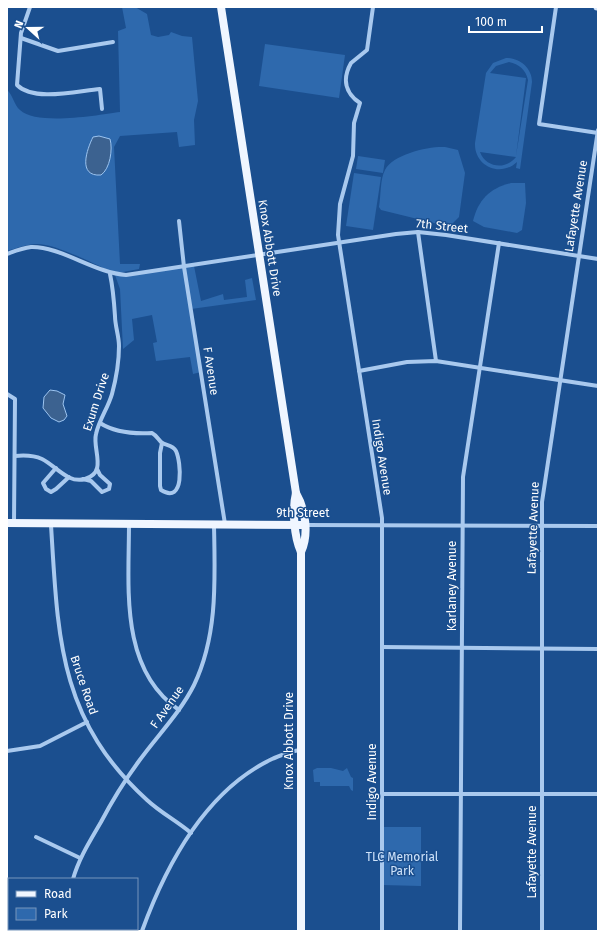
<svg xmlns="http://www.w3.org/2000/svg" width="605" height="938" font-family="'Fira Sans',sans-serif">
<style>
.green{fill:#2e69ad;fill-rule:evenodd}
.water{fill:#3c6290;stroke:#9cc4f0}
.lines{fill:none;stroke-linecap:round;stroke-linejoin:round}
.minor{stroke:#a9c9ee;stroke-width:4}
.secondary{stroke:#d6e6fa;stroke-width:7}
.primary{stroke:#f0f6ff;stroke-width:8}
.labels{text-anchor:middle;stroke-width:3;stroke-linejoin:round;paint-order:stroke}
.street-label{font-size:12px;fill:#fff;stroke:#1b4f8f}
.park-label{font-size:12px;fill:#cfe3fa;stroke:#1b4f8f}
</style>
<rect width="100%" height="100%" fill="#1b4f8f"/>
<g class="green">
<path d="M122,7H135L147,14L151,35L158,37L169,35L171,32L182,36L192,37L198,101L194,120L195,145L179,147L177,132L120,136L114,147L120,264H140L139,269L118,273L110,271C92,263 56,244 37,244C27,244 17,248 7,251V90C13,95 14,105 20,110C37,126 98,115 120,112L118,31L126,28Z"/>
<polygon points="265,44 345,55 339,98 259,86"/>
<path d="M506,58C520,58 532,68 532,82L520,169L516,168L517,162C500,178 474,166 475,143L486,73L493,63ZM509,62C519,64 526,70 528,80L516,156L526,78L490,73L496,66ZM480,152L516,157C506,170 486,168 480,152Z"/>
<path d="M445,147L458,150L465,173L459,217L451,225L446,226L381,210L379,207C381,196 380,179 385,170C393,154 429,146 445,147Z"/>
<polygon points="358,156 385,160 383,173 356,169"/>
<polygon points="354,173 381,177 373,230 346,226"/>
<path d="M511,183H525L526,203L522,230L517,233L484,227L473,221C478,200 490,188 511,183Z"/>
<polygon points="194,266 201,301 223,294 224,300 247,297 245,280 252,278 256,300 191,309 201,372 193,374 190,357 156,361 153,343 157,342 152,315 132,319 134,340 123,349 120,289 115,275"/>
<polygon points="317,768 331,768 343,771 347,768 351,777 353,778 353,791 351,790 349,786 320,786 320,782 314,782 313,770"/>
<polygon points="382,827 421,827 421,886 382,885"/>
</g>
<g class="water">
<path d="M99,136L110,139C113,149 110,169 101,175C77,177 87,149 93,137Z"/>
<polygon points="50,390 57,391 65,395 63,404 67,416 64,420 59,422 51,418 43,408 44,397"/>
</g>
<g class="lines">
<g class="minor">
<path d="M30,7L21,33L17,85C34,102 77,91 100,89L102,109"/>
<path d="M373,7L367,50L351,63C342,79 345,93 360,103L354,123L353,156L340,204L338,235L382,518V931"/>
<polyline points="556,7 539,124 598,133"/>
<polyline points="21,38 58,51 113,42"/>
<polyline points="179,221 184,267 225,524"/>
<polyline points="418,232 436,361"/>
<path d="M7,254C15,251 22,248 31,247C60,246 95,273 126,275L396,234L418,232L446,235L598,259"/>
<polyline points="359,371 407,362 436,361 598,386"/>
<polyline points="7,394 15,399 14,523"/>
<path d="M100,423C114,432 135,434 152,433C156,435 158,439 161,442C165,446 172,444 176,451C181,462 185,505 161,490L160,486V453L162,443"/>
<path d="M15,456C25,455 33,455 42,459C56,466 68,484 85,479C108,472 92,449 96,434C99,420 108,408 112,394C116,379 119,362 119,346C119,336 115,326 115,316C114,301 113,288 110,274"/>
<polyline points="56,468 43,483 46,489 51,492 56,489 69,477"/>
<polyline points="83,479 91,481 102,492 109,489 110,484 100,475 97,469"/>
<path d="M129,524C129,587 119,669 179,710"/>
<path d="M51,525C58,636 58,719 147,800C161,813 177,821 191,833"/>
<polyline points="305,525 598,526"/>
<polyline points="382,647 598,649"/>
<polyline points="7,751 40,746 87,722"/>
<polyline points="382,794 598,794"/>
<polyline points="36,837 80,858"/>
<path d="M73,879C79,858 90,841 101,822C112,801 125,780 139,761C157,736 180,713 194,685C218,635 215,579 214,525"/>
<polyline points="58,931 59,929"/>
<path d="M142,931C166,865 205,791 272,759C282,755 289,751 301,750"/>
<polyline points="460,931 463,477 499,243"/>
<polyline points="542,931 542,502 598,130"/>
</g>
<polyline class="secondary" points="597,7 598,7"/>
<g class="primary">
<path d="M221,7L296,493C292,509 294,537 301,552V931"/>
<path d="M296,493C306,510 309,535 301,552"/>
<polyline points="7,523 305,525"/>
</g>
</g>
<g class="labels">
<g class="street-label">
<text transform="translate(576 206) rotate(-81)" y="4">Lafayette Avenue</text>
<text transform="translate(442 226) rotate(6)" y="4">7th Street</text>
<text transform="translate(270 248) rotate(81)" y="4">Knox Abbott Drive</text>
<text transform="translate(211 371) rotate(81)" y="4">F Avenue</text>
<text transform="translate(96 402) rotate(-72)" y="4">Exum Drive</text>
<text transform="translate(382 457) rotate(81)" y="4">Indigo Avenue</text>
<text x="303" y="517">9th Street</text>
<text transform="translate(533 528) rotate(-88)" y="4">Lafayette Avenue</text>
<text transform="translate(452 586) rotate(-90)" y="4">Karlaney Avenue</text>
<text transform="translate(84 685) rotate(71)" y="4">Bruce Road</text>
<text transform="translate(167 707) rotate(-55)" y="4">F Avenue</text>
<text transform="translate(289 741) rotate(-90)" y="4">Knox Abbott Drive</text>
<text transform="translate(372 782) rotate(-90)" y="4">Indigo Avenue</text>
<text transform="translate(532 852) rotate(-90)" y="4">Lafayette Avenue</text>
</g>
<g class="park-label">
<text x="402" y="861">TLC Memorial<tspan x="402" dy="14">Park</tspan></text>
</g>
</g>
<rect width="605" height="938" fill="none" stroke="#ffffff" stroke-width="16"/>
<rect x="8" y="878" width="130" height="52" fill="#1b4f8f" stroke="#7695bc"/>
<rect x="16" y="891" width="20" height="6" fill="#f0f6ff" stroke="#7695bc"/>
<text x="44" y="898" font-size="12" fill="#ffffff">Road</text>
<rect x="16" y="908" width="20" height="12" fill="#2e69ad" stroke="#7695bc"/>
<text x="44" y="918" font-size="12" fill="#ffffff">Park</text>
<g transform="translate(28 28) rotate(291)" stroke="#1b4f8f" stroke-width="3" paint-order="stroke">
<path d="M0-3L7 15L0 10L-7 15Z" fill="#ffffff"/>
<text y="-6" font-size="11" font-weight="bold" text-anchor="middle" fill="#ffffff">N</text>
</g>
<path d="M469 26v6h73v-6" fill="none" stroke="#ffffff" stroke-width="2"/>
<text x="475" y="26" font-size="12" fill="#ffffff" stroke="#1b4f8f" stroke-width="3" paint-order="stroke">100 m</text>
</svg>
